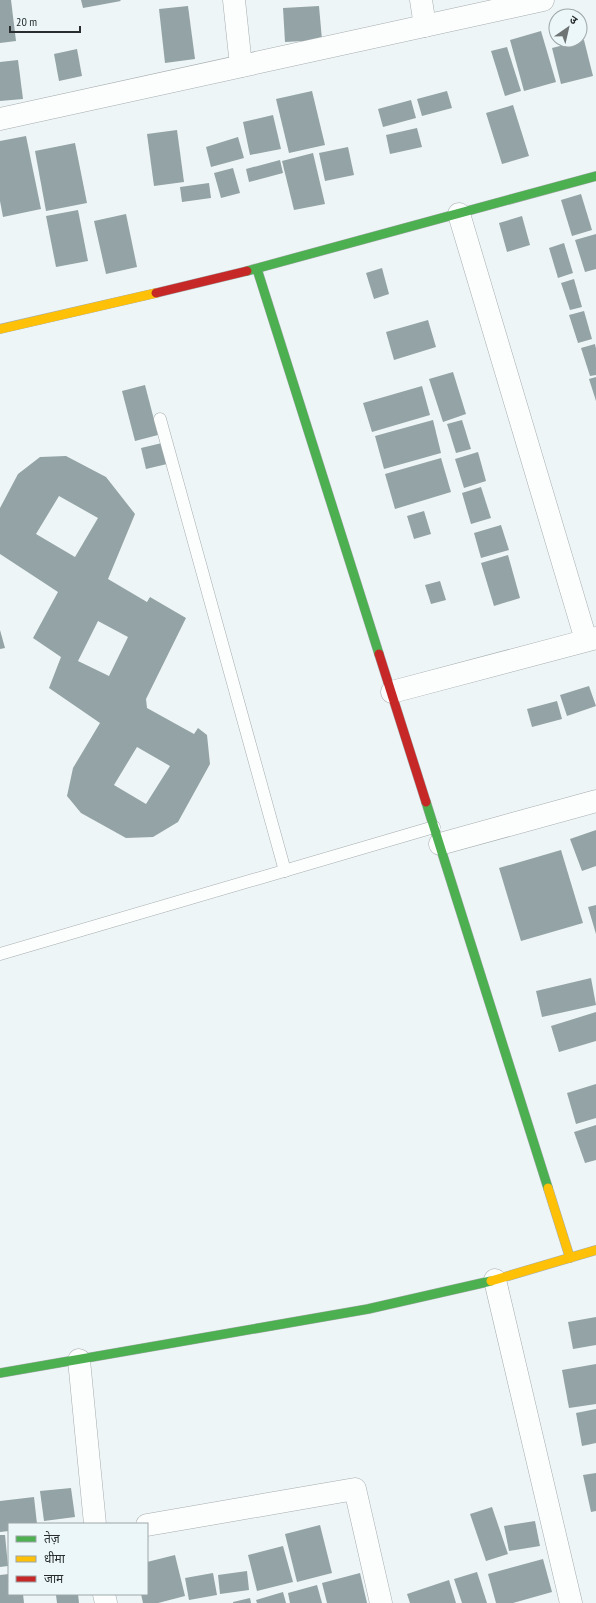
<svg xmlns="http://www.w3.org/2000/svg" width="596" height="1603" font-family="'PT Sans Narrow','Noto Sans Devanagari',sans-serif">
<style>
.building{fill:#93a3a6;fill-rule:evenodd}
.lines{fill:none;stroke-linecap:round;stroke-linejoin:round}
.lane-casing{stroke:#a6acad;stroke-width:13}
.street-casing{stroke:#a6acad;stroke-width:23}
.fast-casing{stroke:#a6acad;stroke-width:10}
.slow-casing{stroke:#a6acad;stroke-width:10}
.jam-casing{stroke:#a6acad;stroke-width:10}
.lane{stroke:#fcfefe;stroke-width:12}
.street{stroke:#fcfefe;stroke-width:22}
.fast{stroke:#4caf50;stroke-width:9}
.slow{stroke:#ffc107;stroke-width:9}
.jam{stroke:#c62828;stroke-width:9}
</style>
<rect width="100%" height="100%" fill="#eef5f6"/>
<g class="building">
<polygon points="0,0 11,0 16,41 0,43"/>
<polygon points="81,0 120,0 121,1 83,8"/>
<polygon points="188,6 195,59 165,63 159,9"/>
<polygon points="319,6 322,40 285,42 283,8"/>
<polygon points="541,31 556,82 524,91 510,40"/>
<polygon points="584,40 593,76 561,84 552,48"/>
<polygon points="507,47 521,91 505,96 491,51"/>
<polygon points="77,49 82,76 59,81 54,54"/>
<polygon points="18,60 23,99 0,101 0,62"/>
<polygon points="312,91 325,145 289,153 276,99"/>
<polygon points="447,91 452,108 422,116 417,99"/>
<polygon points="411,100 416,118 383,127 378,109"/>
<polygon points="513,105 529,156 502,164 486,113"/>
<polygon points="273,115 281,149 250,155 243,122"/>
<polygon points="417,128 422,147 390,154 386,135"/>
<polygon points="177,130 184,182 154,186 147,134"/>
<polygon points="26,136 41,209 3,217 0,201 0,141"/>
<polygon points="238,137 244,158 211,167 206,147"/>
<polygon points="75,143 87,203 46,211 35,151"/>
<polygon points="348,147 354,175 325,181 319,153"/>
<polygon points="313,153 325,204 294,210 282,161"/>
<polygon points="280,160 283,173 249,182 246,169"/>
<polygon points="233,168 240,193 221,198 214,173"/>
<polygon points="209,183 211,198 182,202 180,187"/>
<polygon points="581,194 592,230 572,236 561,200"/>
<polygon points="78,210 88,261 56,267 46,216"/>
<polygon points="126,214 137,267 106,274 94,221"/>
<polygon points="522,216 530,245 507,252 499,223"/>
<polygon points="596,234 596,269 585,272 575,240"/>
<polygon points="564,243 573,273 558,278 549,248"/>
<polygon points="382,268 389,294 374,299 366,273"/>
<polygon points="574,279 582,307 570,310 561,283"/>
<polygon points="584,311 592,339 578,343 569,315"/>
<polygon points="428,320 436,347 394,360 386,332"/>
<polygon points="595,344 596,349 596,375 590,376 581,348"/>
<polygon points="453,372 466,414 443,422 429,379"/>
<polygon points="596,377 596,401 589,379"/>
<polygon points="145,385 158,435 135,441 122,391"/>
<polygon points="422,386 430,415 372,432 363,403"/>
<polygon points="433,420 441,453 384,469 375,436"/>
<polygon points="462,420 471,449 456,453 447,424"/>
<polygon points="162,443 167,464 146,469 141,448"/>
<polygon points="478,452 486,481 464,488 455,459"/>
<path d="M66,456L106,477L135,514L108,579L147,602L150,597L186,618L146,699L147,708L194,734L198,728L207,735L210,764L178,822L153,837L126,838L81,813L67,796L73,768L100,723L49,688L61,657L33,638L58,592L0,554V508L18,474L40,457ZM59,496L98,518L75,557L36,534ZM98,621L128,637L109,676L78,661ZM137,747L170,766L146,804L114,785Z"/>
<polygon points="441,458 451,492 395,509 385,474"/>
<polygon points="481,487 491,518 471,524 462,493"/>
<polygon points="424,511 431,534 414,539 407,516"/>
<polygon points="501,525 509,550 481,558 474,533"/>
<polygon points="508,555 520,598 494,606 481,563"/>
<polygon points="440,581 446,600 431,604 425,585"/>
<polygon points="0,630 5,648 0,649"/>
<polygon points="589,686 596,706 567,716 560,695"/>
<polygon points="557,701 562,719 532,727 527,709"/>
<polygon points="596,830 596,866 582,871 570,839"/>
<polygon points="561,850 583,923 521,941 499,868"/>
<polygon points="596,905 596,934 588,907"/>
<polygon points="591,978 596,1005 542,1017 536,991"/>
<polygon points="596,1012 596,1041 559,1052 551,1026"/>
<polygon points="596,1084 596,1118 576,1124 567,1093"/>
<polygon points="596,1125 596,1160 585,1163 574,1132"/>
<polygon points="596,1317 596,1345 573,1349 568,1322"/>
<polygon points="596,1364 596,1404 569,1408 562,1370"/>
<polygon points="596,1409 596,1443 582,1446 576,1413"/>
<polygon points="596,1473 596,1511 591,1512 583,1475"/>
<polygon points="71,1488 75,1517 44,1521 40,1491"/>
<polygon points="34,1497 37,1524 9,1524 9,1531 0,1532 0,1501"/>
<polygon points="492,1507 508,1554 486,1561 470,1514"/>
<polygon points="535,1521 540,1546 509,1551 504,1526"/>
<polygon points="320,1525 332,1573 297,1582 285,1534"/>
<polygon points="0,1535 5,1535 8,1566 0,1567"/>
<polygon points="283,1546 293,1582 257,1591 248,1555"/>
<polygon points="175,1555 185,1596 158,1603 143,1603 141,1594 147,1594 147,1562"/>
<polygon points="543,1559 552,1592 513,1603 496,1603 488,1574"/>
<polygon points="247,1571 249,1590 220,1594 218,1575"/>
<polygon points="477,1572 487,1603 462,1603 454,1579"/>
<polygon points="213,1573 217,1595 189,1600 185,1578"/>
<polygon points="360,1573 367,1603 327,1603 322,1583"/>
<polygon points="9,1574 9,1594 23,1594 24,1603 0,1603 0,1575"/>
<polygon points="449,1580 456,1603 410,1603 407,1594"/>
<polygon points="317,1585 322,1603 290,1603 288,1593"/>
<polygon points="283,1592 286,1603 257,1603 256,1600"/>
<polygon points="68,1594 78,1594 79,1603 57,1603 56,1595"/>
<polygon points="250,1598 251,1603 233,1603 233,1602"/>
</g>
<g class="lines">
<defs>
<g id="lane">
<polyline points="160,419 285,871"/>
<polyline points="0,954 434,827"/>
</g>
<g id="street">
<polyline points="234,0 241,66"/>
<polyline points="421,0 425,26"/>
<polyline points="0,119 543,0"/>
<polyline points="459,214 586,640"/>
<polyline points="392,692 596,638"/>
<polyline points="440,844 596,801"/>
<polyline points="495,1280 571,1603"/>
<polyline points="79,1360 95,1524"/>
<polyline points="147,1525 355,1489 381,1603"/>
<polyline points="104,1594 106,1603"/>
</g>
<g id="fast">
<polyline points="257,269 379,654"/>
<polyline points="247,271 596,176"/>
<polyline points="426,802 548,1188"/>
<polyline points="0,1373 368,1309 491,1281"/>
</g>
<g id="slow">
<polyline points="0,329 156,293"/>
<polyline points="548,1188 570,1258"/>
<polyline points="491,1281 596,1250"/>
</g>
<g id="jam">
<polyline points="156,293 247,271"/>
<polyline points="379,654 426,802"/>
</g>
</defs>
<use href="#lane" class="lane-casing"/>
<use href="#street" class="street-casing"/>
<use href="#fast" class="fast-casing"/>
<use href="#slow" class="slow-casing"/>
<use href="#jam" class="jam-casing"/>
<use href="#lane" class="lane"/>
<use href="#street" class="street"/>
<use href="#fast" class="fast"/>
<use href="#slow" class="slow"/>
<use href="#jam" class="jam"/>
</g>
<rect x="8" y="1523" width="140" height="72" fill="#ebf7f9" stroke="#9da6a8"/>
<rect x="16" y="1536" width="20" height="6" fill="#4caf50" stroke="#9da6a8"/>
<text x="44" y="1543" font-size="12" fill="#292d2e">तेज़</text>
<rect x="16" y="1556" width="20" height="6" fill="#ffc107" stroke="#9da6a8"/>
<text x="44" y="1563" font-size="12" fill="#292d2e">धीमा</text>
<rect x="16" y="1576" width="20" height="6" fill="#c62828" stroke="#9da6a8"/>
<text x="44" y="1583" font-size="12" fill="#292d2e">जाम</text>
<g transform="translate(568 28) rotate(34)"><circle r="19" fill="#ebf7f9" stroke="#9da6a8"/>
<path d="M0-3L7 15L0 10L-7 15Z" fill="#6e7374"/>
<text y="-6" font-size="11" font-weight="bold" text-anchor="middle" fill="#292d2e">उ</text>
</g>
<path d="M10 26v6h70v-6" fill="none" stroke="#292d2e" stroke-width="2"/>
<text x="16" y="26" font-size="12" fill="#292d2e" stroke="#ebf7f9" stroke-width="3" paint-order="stroke">20 m</text>
</svg>
